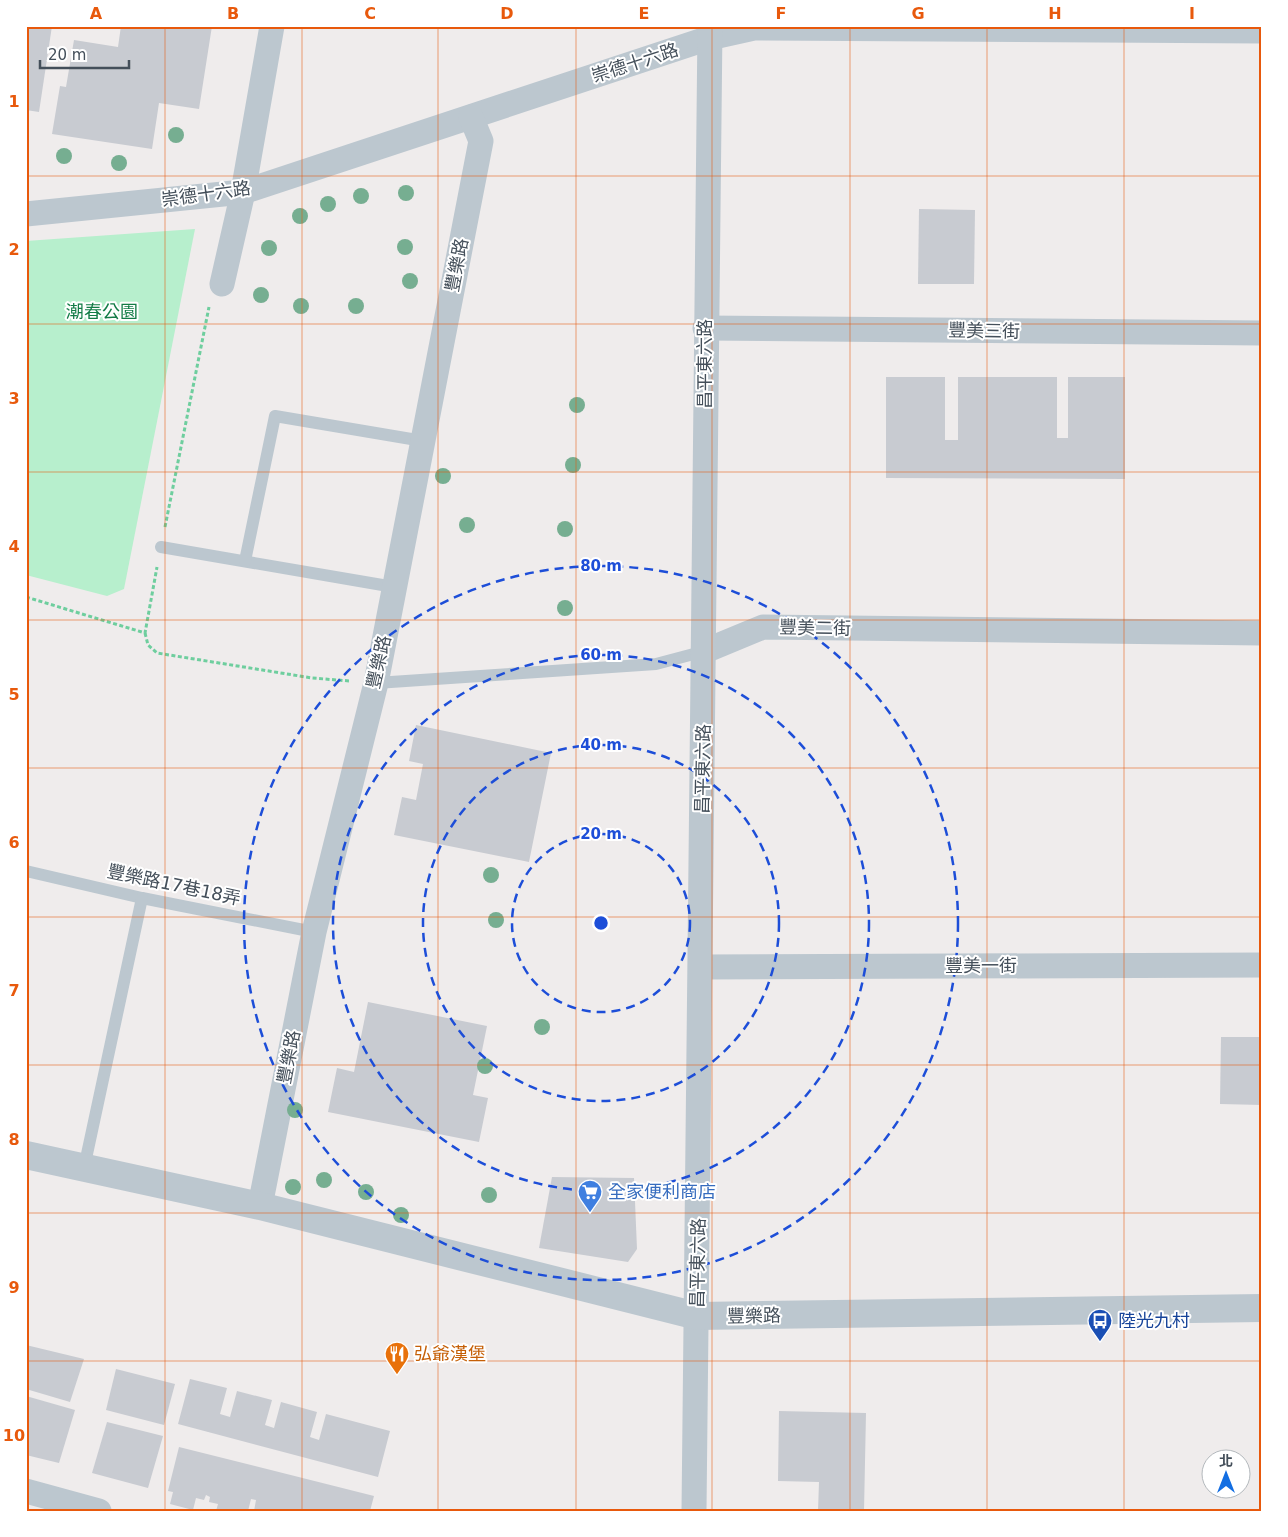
<svg xmlns="http://www.w3.org/2000/svg" width="1288" height="1537" font-family="'DejaVu Sans','Noto Sans TC',sans-serif">
<style>
.green{fill:#b7efcd}
.building{fill:#c8cbd1}
.lines{fill:none;stroke-linecap:round;stroke-linejoin:round}
.path{stroke:#6ece9e;stroke-width:3;stroke-dasharray:4 2.5;stroke-linecap:butt}
.service{stroke:#bcc7cf;stroke-width:12}
.minor{stroke:#bcc7cf;stroke-width:25}
.tertiary{stroke:#bcc7cf;stroke-width:28}
.tree{fill:#76ae91}
.grid{fill:none;stroke:#e8590c;stroke-width:1;stroke-opacity:0.55}
.ring{fill:none;stroke:#1d4ed8;stroke-width:2.5;stroke-dasharray:9 6}
.labels{text-anchor:middle;stroke-width:4;stroke-linejoin:round;paint-order:stroke}
.street-label{font-size:18px;fill:#444f5a;stroke:#fff}
.park-label{font-size:18px;fill:#137c47;stroke:#fff}
.shop-label{font-size:18px;fill:#366cbe;stroke:#fff;text-anchor:start}
.transit-label{font-size:18px;fill:#164399;stroke:#fff;text-anchor:start}
.food-label{font-size:18px;fill:#c56008;stroke:#fff;text-anchor:start}
.centre{fill:#1d4ed8;stroke:#fff;stroke-width:2.5}
.ring-label{font-size:15px;text-anchor:middle;font-weight:bold;fill:#1d4ed8;stroke:#fff;stroke-width:4;stroke-linejoin:round;paint-order:stroke}
.neatline{fill:none;stroke:#e8590c;stroke-width:2}
.grid-label{font-size:16px;text-anchor:middle;font-weight:bold;fill:#e8590c}
</style>
<rect width="100%" height="100%" fill="#efecec"/>
<polygon class="green" points="195,229 124,589 107,596 26,575 26,241"/>
<g class="building">
<polygon points="26,26 52,26 39,112 26,110"/>
<polygon points="121,26 212,26 199,109 159,103 152,149 52,134 60,86 66,87 74,40 118,47"/>
<polygon points="919,209 975,210 974,284 918,284"/>
<polygon points="886,377 945,377 945,440 958,440 958,377 1057,377 1057,438 1068,438 1068,377 1125,377 1125,479 886,478"/>
<polygon points="416,725 551,753 529,862 394,835 402,797 416,800 423,764 409,761"/>
<polygon points="368,1002 487,1026 473,1095 488,1098 479,1142 328,1112 337,1068 354,1072"/>
<polygon points="1221,1037 1262,1037 1262,1105 1220,1104"/>
<polygon points="552,1177 634,1178 637,1249 628,1262 539,1248"/>
<polygon points="26,1345 84,1359 70,1402 26,1389"/>
<polygon points="116,1369 175,1384 164,1425 106,1410"/>
<polygon points="190,1379 227,1388 220,1414 230,1417 237,1391 272,1400 265,1425 274,1428 281,1402 317,1412 310,1437 319,1440 326,1414 390,1431 378,1477 178,1424"/>
<polygon points="26,1396 75,1410 59,1463 26,1455"/>
<polygon points="779,1411 866,1413 864,1511 818,1511 819,1482 778,1481"/>
<polygon points="107,1422 163,1436 148,1488 92,1473"/>
<polygon points="179,1447 374,1496 370,1511 254,1511 256,1500 251,1499 248,1511 216,1511 218,1504 209,1502 210,1497 206,1495 204,1500 196,1498 193,1510 170,1504 173,1492 168,1491"/>
</g>
<g class="lines">
<g class="path">
<polyline points="165,527 209,307"/>
<polyline points="26,597 145,633 157,567"/>
<polyline points="145,633 148,645 157,653 312,678 350,681"/>
</g>
<g class="service">
<polyline points="161,547 394,587"/>
<polyline points="245,561 275,416 423,441"/>
<polyline points="376,683 656,664 705,651"/>
<polyline points="26,871 142,898 314,932"/>
<polyline points="84,1168 142,898"/>
</g>
<g class="minor">
<polyline points="26,214 243,192 709,38 754,28 1262,31"/>
<polyline points="222,284 243,192 272,26"/>
<polyline points="705,328 1262,333"/>
<polyline points="705,651 763,627 1262,633"/>
<polyline points="701,967 1262,965"/>
<polyline points="260,1206 314,932 376,683 481,141 471,117"/>
<polyline points="26,1491 99,1511"/>
<polyline points="694,1511 710,26"/>
</g>
<polyline class="tertiary" points="26,1155 260,1206 697,1316 1262,1308"/>
</g>
<g class="tree">
<circle cx="176" cy="135" r="8"/>
<circle cx="64" cy="156" r="8"/>
<circle cx="119" cy="163" r="8"/>
<circle cx="406" cy="193" r="8"/>
<circle cx="361" cy="196" r="8"/>
<circle cx="328" cy="204" r="8"/>
<circle cx="300" cy="216" r="8"/>
<circle cx="405" cy="247" r="8"/>
<circle cx="269" cy="248" r="8"/>
<circle cx="410" cy="281" r="8"/>
<circle cx="261" cy="295" r="8"/>
<circle cx="301" cy="306" r="8"/>
<circle cx="356" cy="306" r="8"/>
<circle cx="577" cy="405" r="8"/>
<circle cx="573" cy="465" r="8"/>
<circle cx="443" cy="476" r="8"/>
<circle cx="467" cy="525" r="8"/>
<circle cx="565" cy="529" r="8"/>
<circle cx="565" cy="608" r="8"/>
<circle cx="491" cy="875" r="8"/>
<circle cx="496" cy="920" r="8"/>
<circle cx="542" cy="1027" r="8"/>
<circle cx="485" cy="1066" r="8"/>
<circle cx="295" cy="1110" r="8"/>
<circle cx="324" cy="1180" r="8"/>
<circle cx="293" cy="1187" r="8"/>
<circle cx="366" cy="1192" r="8"/>
<circle cx="489" cy="1195" r="8"/>
<circle cx="401" cy="1215" r="8"/>
</g>
<path class="grid" d="M165,26V1511M302,26V1511M438,26V1511M576,26V1511M712,26V1511M850,26V1511M987,26V1511M1124,26V1511M26,176H1262M26,324H1262M26,472H1262M26,620H1262M26,768H1262M26,917H1262M26,1065H1262M26,1213H1262M26,1361H1262"/>
<g class="ring">
<circle cx="601" cy="923" r="89"/>
<circle cx="601" cy="923" r="178"/>
<circle cx="601" cy="923" r="268"/>
<circle cx="601" cy="923" r="357"/>
</g>
<defs>
<symbol id="supermarket-pin" viewBox="-11 -11 22 30"><path d="M0 17L-7.5 6A9.5 9.5 0 1 1 7.5 6Z" fill="#3f7fe0" stroke="#fff"/><path d="M-6-5.5h2.5l.6 2H6L4.5 2H-2.5L-4.4-4H-6ZM-1.5 3.2a1.3 1.3 0 1 0 .1 0ZM3 3.2a1.3 1.3 0 1 0 .1 0Z" fill="#fff"/></symbol>
<symbol id="bus-pin" viewBox="-11 -11 22 30"><path d="M0 17L-7.5 6A9.5 9.5 0 1 1 7.5 6Z" fill="#1a4fb4" stroke="#fff"/><path d="M-5-6H5V4H4V6H2V4H-2V6H-4V4H-5ZM-3.5-4V0h7V-4ZM-3.5 1.2v1.5H-2V1.2ZM2 1.2v1.5H3.5V1.2Z" fill="#fff"/></symbol>
<symbol id="restaurant-pin" viewBox="-11 -11 22 30"><path d="M0 17L-7.5 6A9.5 9.5 0 1 1 7.5 6Z" fill="#e8710a" stroke="#fff"/><path d="M-5-6h1v4h1v-4h1v4h1v-4h1v5L-1.5 .5V6h-2V.5L-5-1ZM5-6V6H3V1.5H1.5Q1.5-4 5-6Z" fill="#fff"/></symbol>
</defs>
<g fill-rule="evenodd">
<use href="#supermarket-pin" x="576" y="1178" width="28" height="38"/>
<use href="#bus-pin" x="1086" y="1307" width="28" height="38"/>
<use href="#restaurant-pin" x="383" y="1340" width="28" height="38"/>
</g>
<g class="labels">
<g class="street-label">
<text transform="translate(635 63) rotate(-18)" y="6">崇德十六路</text>
<text transform="translate(206 194) rotate(-8)" y="6">崇德十六路</text>
<text transform="translate(457 265) rotate(-79)" y="6">豐樂路</text>
<text transform="translate(984 331) rotate(1)" y="6">豐美三街</text>
<text transform="translate(705 364) rotate(-90)" y="6">昌平東六路</text>
<text transform="translate(815 628) rotate(1)" y="6">豐美二街</text>
<text transform="translate(379 662) rotate(-77)" y="6">豐樂路</text>
<text transform="translate(703 769) rotate(-89)" y="6">昌平東六路</text>
<text transform="translate(174 885) rotate(12)" y="6">豐樂路17巷18弄</text>
<text x="981" y="972">豐美一街</text>
<text transform="translate(289 1057) rotate(-79)" y="6">豐樂路</text>
<text transform="translate(698 1263) rotate(-89)" y="6">昌平東六路</text>
<text transform="translate(754 1316) rotate(-1)" y="6">豐樂路</text>
</g>
<g class="park-label">
<text x="102" y="318">潮春公園</text>
</g>
<g class="shop-label">
<text x="608" y="1198">全家便利商店</text>
</g>
<g class="transit-label">
<text x="1118" y="1327">陸光九村</text>
</g>
<g class="food-label">
<text x="414" y="1360">弘爺漢堡</text>
</g>
</g>
<circle cx="601" cy="923" r="8" class="centre"/>
<g class="ring-label">
<text x="601" y="571">80 m</text>
<text x="601" y="660">60 m</text>
<text x="601" y="750">40 m</text>
<text x="601" y="839">20 m</text>
</g>
<rect width="1288" height="1537" fill="none" stroke="#ffffff" stroke-width="55"/>
<g transform="translate(1226 1474)"><circle r="24" fill="#ffffff" stroke="#b4b9bd"/>
<path d="M0-4L9 19L0 12L-9 19Z" fill="#136ee2"/>
<text y="-8" font-size="14" font-weight="bold" text-anchor="middle" fill="#444f5a">北</text>
</g>
<path d="M40 60v8h89v-8" fill="none" stroke="#444f5a" stroke-width="2.5"/>
<text x="48" y="60" font-size="15" fill="#444f5a" stroke="#ffffff" stroke-width="4" paint-order="stroke">20 m</text>
<rect x="28" y="28" width="1232" height="1482" class="neatline"/>
<g class="grid-label">
<text x="96" y="19">A</text>
<text x="233" y="19">B</text>
<text x="370" y="19">C</text>
<text x="507" y="19">D</text>
<text x="644" y="19">E</text>
<text x="781" y="19">F</text>
<text x="918" y="19">G</text>
<text x="1055" y="19">H</text>
<text x="1192" y="19">I</text>
<text x="14" y="107">1</text>
<text x="14" y="255">2</text>
<text x="14" y="404">3</text>
<text x="14" y="552">4</text>
<text x="14" y="700">5</text>
<text x="14" y="848">6</text>
<text x="14" y="996">7</text>
<text x="14" y="1145">8</text>
<text x="14" y="1293">9</text>
<text x="14" y="1441">10</text>
</g>
</svg>
